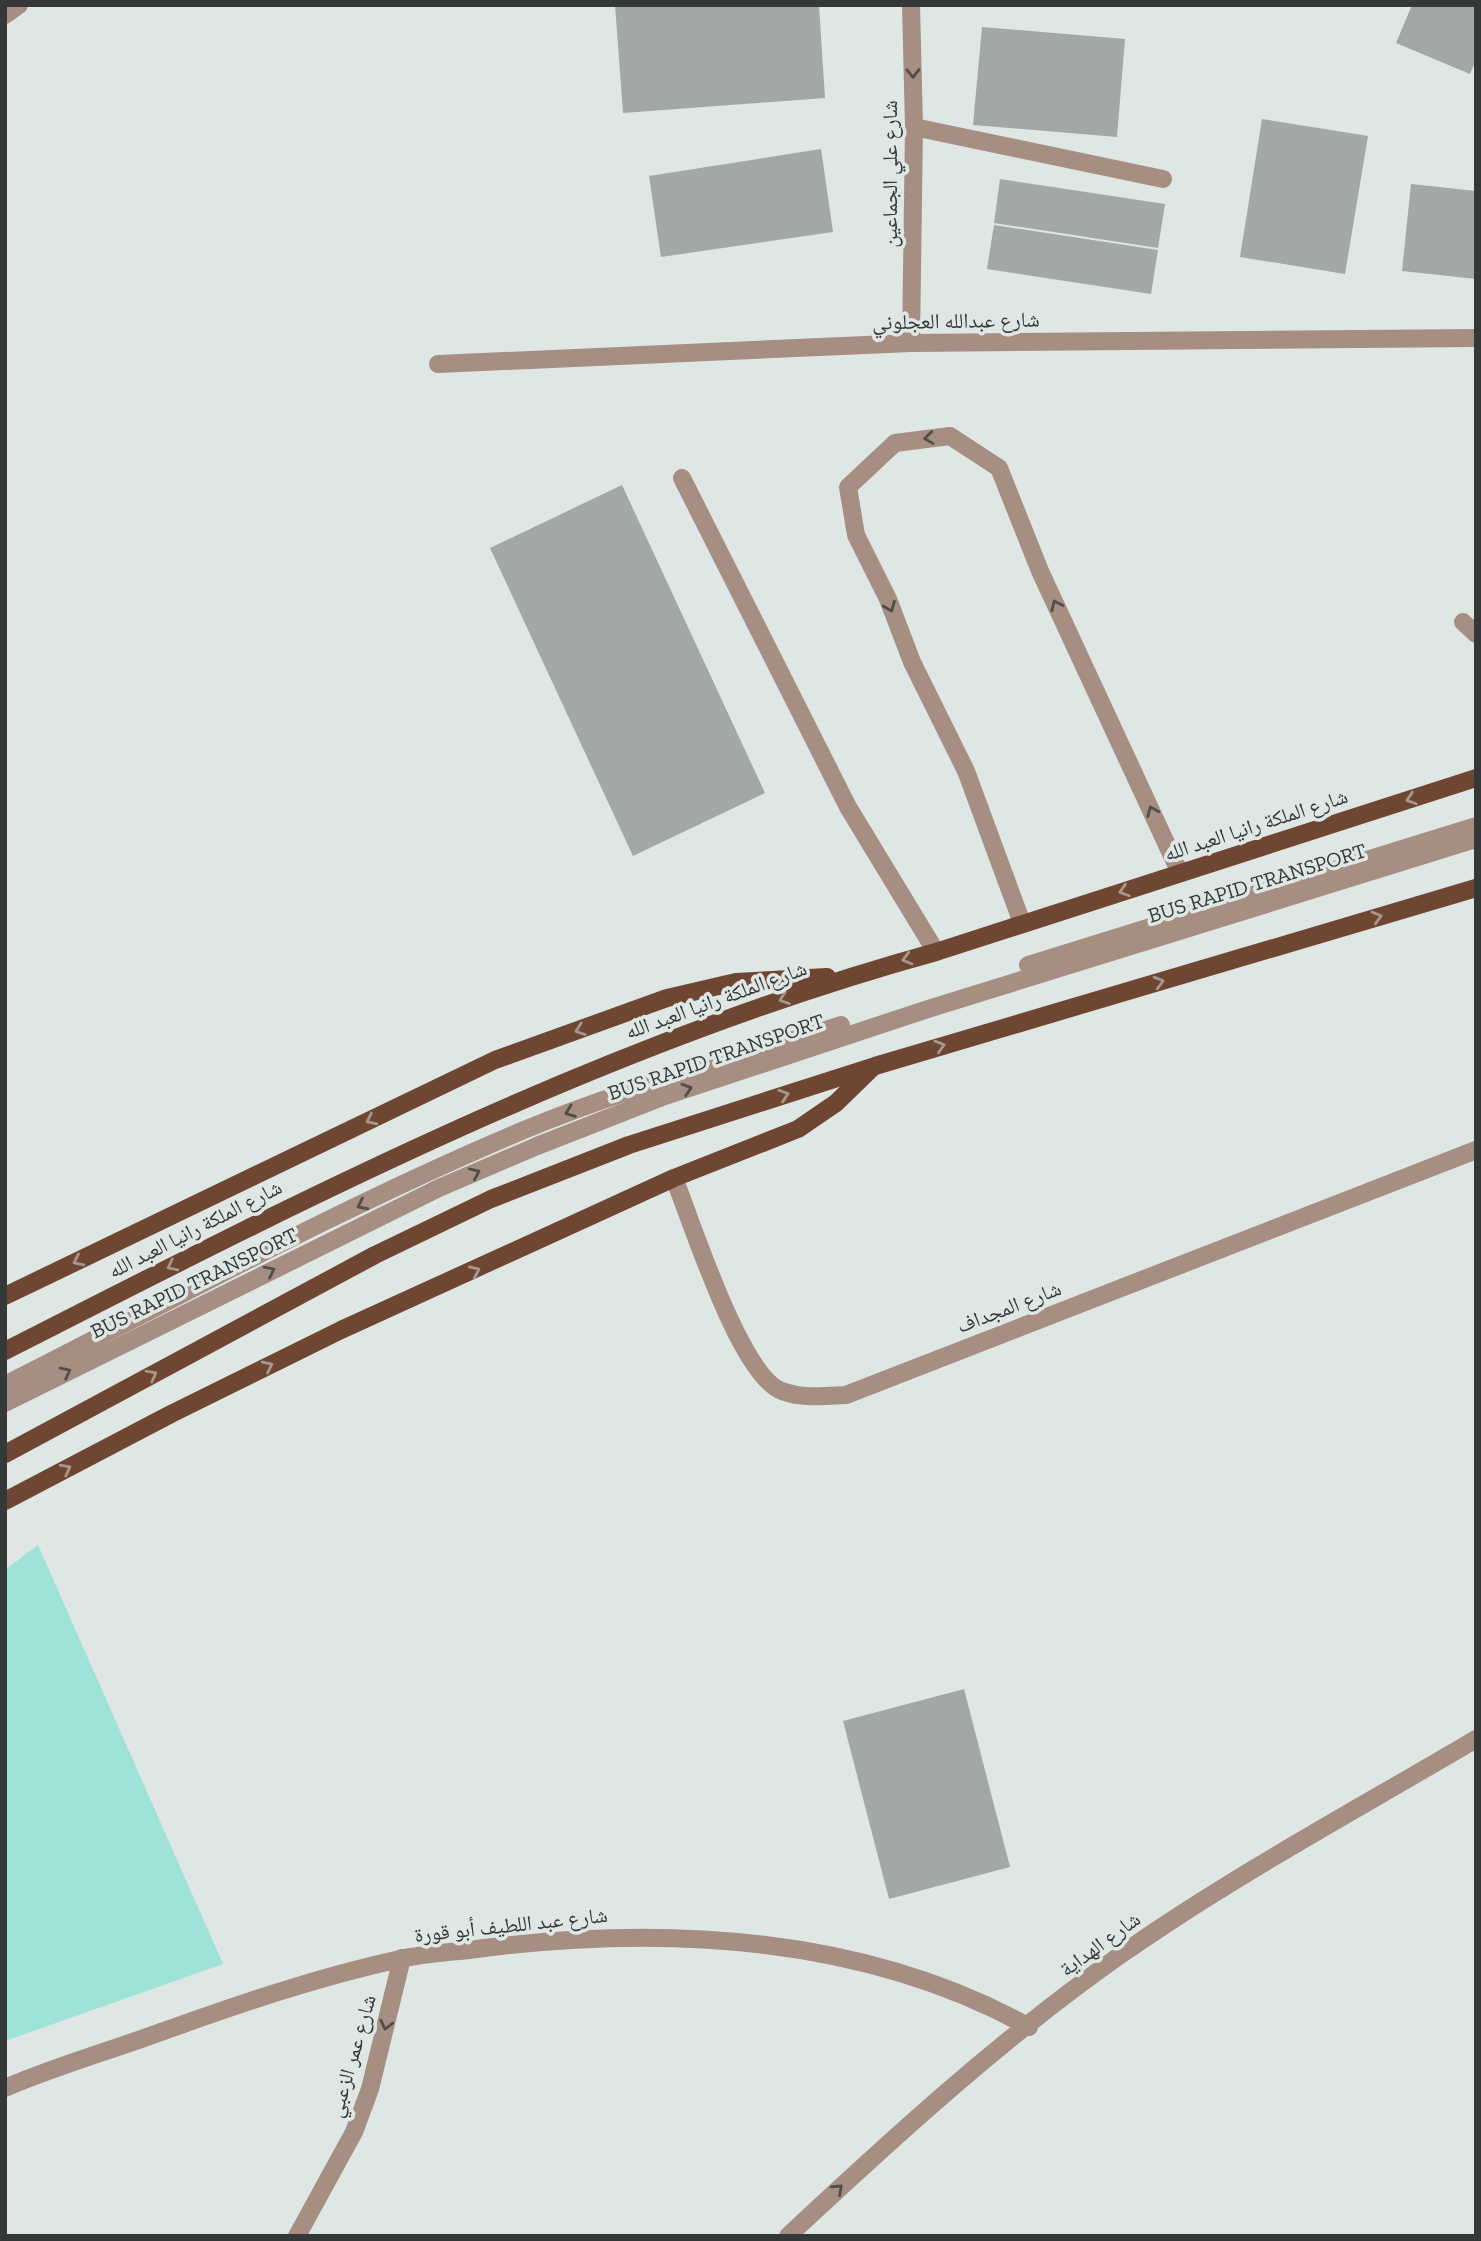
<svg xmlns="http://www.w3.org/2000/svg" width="1481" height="2241" font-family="'Zilla Slab','Noto Naskh Arabic',serif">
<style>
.green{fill:#9ee2d9}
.building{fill:#a1a8a7}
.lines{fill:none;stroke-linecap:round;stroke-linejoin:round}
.minor{stroke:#a68e82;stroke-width:18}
.major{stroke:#6f4632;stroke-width:18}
.oneway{stroke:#514e4a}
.oneway2{stroke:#a7968c}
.labels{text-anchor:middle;stroke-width:7;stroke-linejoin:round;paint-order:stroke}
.street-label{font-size:21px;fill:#353838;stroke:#dfe7e5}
</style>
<rect width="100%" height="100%" fill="#dfe7e5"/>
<polygon class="green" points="38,1545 223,1964 5,2041 5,1570"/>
<g class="building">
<polygon points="615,5 819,5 825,98 623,113"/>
<polygon points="1412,5 1476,5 1476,60 1470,74 1396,43"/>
<polygon points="982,27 1125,39 1117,137 973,125"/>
<polygon points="1262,119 1368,136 1345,274 1240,257"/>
<polygon points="821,149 833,232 661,257 649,176"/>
<polygon points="1000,179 1165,204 1158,248 994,223"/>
<polygon points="1411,184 1476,191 1476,279 1402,271"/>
<polygon points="994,225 1158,250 1151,294 987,269"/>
<polygon points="622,485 765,793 633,856 490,548"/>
<polygon points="964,1689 1010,1867 889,1899 843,1721"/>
</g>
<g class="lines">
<g class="minor">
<polyline points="5,15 19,5"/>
<polyline points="914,127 1163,179"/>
<polyline points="911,343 914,127 911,5"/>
<polyline points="438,364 911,343 1476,338"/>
<polyline points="682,478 848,807 936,952"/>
<polyline points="1463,622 1476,634"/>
<polyline points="1022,923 966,771 912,662 888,599 856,535 848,487 895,443 950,436 999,468 1040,571 1180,873"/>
<polyline points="1028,965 1476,826"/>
<path d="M674,1178C692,1222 740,1376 782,1391C803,1399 825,1396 846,1395L1476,1150"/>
<path d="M5,1385C177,1298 347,1204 524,1130C627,1087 735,1059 841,1025"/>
<polyline points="5,1403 439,1188 537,1146 662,1097 928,1009 1476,839"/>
<path d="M5,2088C56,2066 109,2051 161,2032C239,2004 318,1977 400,1959C427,1953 456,1952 484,1948C666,1925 866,1936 1029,2027"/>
<polyline points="297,2236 354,2132 370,2089 402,1958"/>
<path d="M788,2236C893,2138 1001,2039 1119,1956C1233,1876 1356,1810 1476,1739"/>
</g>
<g class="major">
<polyline points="5,1296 495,1060 667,998 736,982 827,977"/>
<path d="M5,1351C307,1197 608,1042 936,952L1476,778"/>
<polyline points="5,1454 375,1255 491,1199 629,1145 875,1066 1476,888"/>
<polyline points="5,1501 171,1414 341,1330 674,1178 798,1129 836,1103 872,1068"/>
</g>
</g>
<defs><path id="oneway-chevron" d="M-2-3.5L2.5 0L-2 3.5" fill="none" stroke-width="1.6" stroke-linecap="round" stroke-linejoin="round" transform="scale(1.75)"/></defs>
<g class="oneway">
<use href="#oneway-chevron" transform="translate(913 73) rotate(89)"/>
<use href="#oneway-chevron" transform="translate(929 438) rotate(173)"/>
<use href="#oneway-chevron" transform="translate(1056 605) rotate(-115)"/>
<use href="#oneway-chevron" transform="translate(890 607) rotate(68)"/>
<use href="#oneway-chevron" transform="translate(1152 811) rotate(-114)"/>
<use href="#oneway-chevron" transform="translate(687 1089) rotate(-18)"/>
<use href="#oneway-chevron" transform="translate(570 1112) rotate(159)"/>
<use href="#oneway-chevron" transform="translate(475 1173) rotate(-24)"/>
<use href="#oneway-chevron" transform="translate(362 1205) rotate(154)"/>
<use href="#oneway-chevron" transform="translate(270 1271) rotate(-26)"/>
<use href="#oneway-chevron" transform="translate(66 1372) rotate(-27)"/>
<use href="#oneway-chevron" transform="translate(386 2025) rotate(104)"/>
<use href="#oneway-chevron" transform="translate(838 2189) rotate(-43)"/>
</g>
<g class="oneway2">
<use href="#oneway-chevron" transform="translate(1411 799) rotate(162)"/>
<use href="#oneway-chevron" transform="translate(1124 891) rotate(162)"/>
<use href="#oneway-chevron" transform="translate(1377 917) rotate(-16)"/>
<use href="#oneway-chevron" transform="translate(907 959) rotate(165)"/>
<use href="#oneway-chevron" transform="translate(1159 982) rotate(-16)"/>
<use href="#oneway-chevron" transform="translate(784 999) rotate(160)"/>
<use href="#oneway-chevron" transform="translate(580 1030) rotate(160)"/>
<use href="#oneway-chevron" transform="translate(940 1046) rotate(-16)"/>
<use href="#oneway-chevron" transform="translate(784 1095) rotate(-18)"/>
<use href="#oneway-chevron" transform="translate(371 1120) rotate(154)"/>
<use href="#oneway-chevron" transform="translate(78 1261) rotate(154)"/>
<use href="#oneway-chevron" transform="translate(172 1266) rotate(153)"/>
<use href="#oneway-chevron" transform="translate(475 1271) rotate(-24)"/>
<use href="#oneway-chevron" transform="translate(268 1366) rotate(-26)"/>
<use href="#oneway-chevron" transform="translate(152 1375) rotate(-28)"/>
<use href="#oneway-chevron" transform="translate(66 1469) rotate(-28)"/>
</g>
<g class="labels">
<g class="street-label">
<text transform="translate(890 174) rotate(-90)" y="7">شارع علي الجماعين</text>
<text transform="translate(956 321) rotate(-1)" y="7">شارع عبدالله العجلوني</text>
<text transform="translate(1256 825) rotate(-18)" y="7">شارع الملكة رانيا العبد الله</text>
<text transform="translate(1257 883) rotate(-17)" y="7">BUS RAPID TRANSPORT</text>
<text transform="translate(716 1000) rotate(-20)" y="7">شارع الملكة رانيا العبد الله</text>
<text transform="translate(716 1057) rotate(-19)" y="7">BUS RAPID TRANSPORT</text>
<text transform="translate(195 1229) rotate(-27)" y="7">شارع الملكة رانيا العبد الله</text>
<text transform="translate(194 1283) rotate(-26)" y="7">BUS RAPID TRANSPORT</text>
<text transform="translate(1009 1307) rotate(-21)" y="7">شارع المجداف</text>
<text transform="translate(511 1925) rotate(-6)" y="7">شارع عبد اللطيف أبو قورة</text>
<text transform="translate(1100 1944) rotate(-36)" y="7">شارع الهداية</text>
<text transform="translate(352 2056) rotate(-74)" y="7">شارع عمر الزعبي</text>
</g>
</g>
<rect width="1481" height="2241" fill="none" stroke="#353838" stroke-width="14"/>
</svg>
